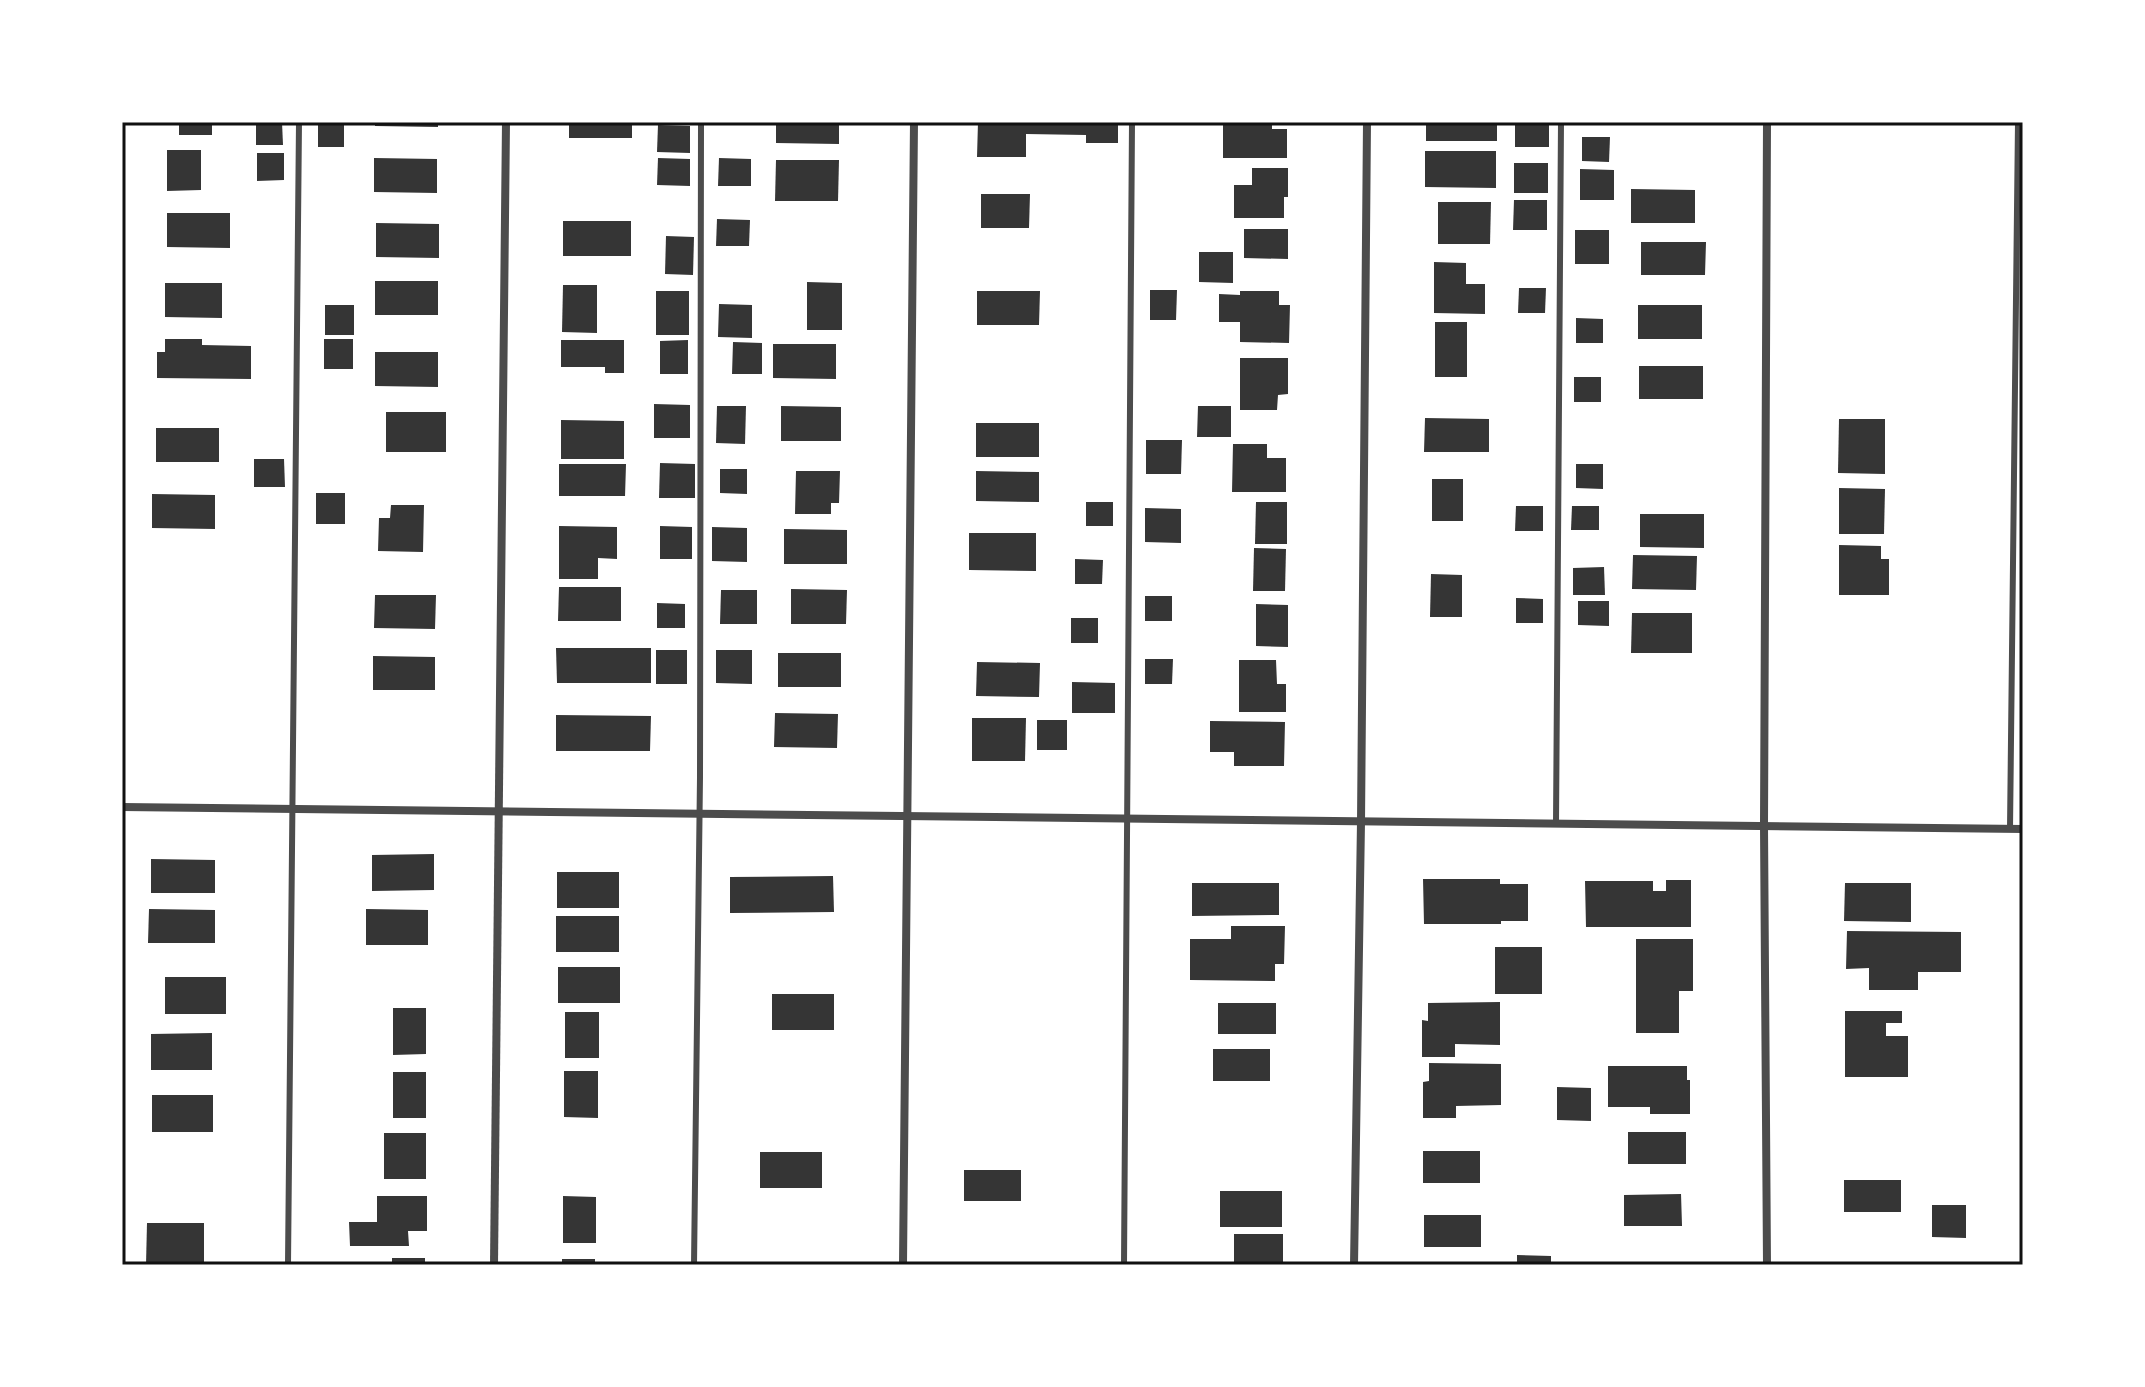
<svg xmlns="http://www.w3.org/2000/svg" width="2145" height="1387" font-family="Raleway,sans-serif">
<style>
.building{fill:#353535}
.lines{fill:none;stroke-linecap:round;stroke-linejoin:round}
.service{stroke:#4c4c4c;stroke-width:6}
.minor{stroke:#4c4c4c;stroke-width:8}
.neatline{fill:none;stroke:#111;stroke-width:3}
</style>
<rect width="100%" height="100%" fill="#fff"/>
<g class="building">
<rect x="179" y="122" width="33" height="13"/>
<polygon points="256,122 282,122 283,145 256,145"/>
<rect x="318" y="122" width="26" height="25"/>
<polygon points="375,122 438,122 438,127 375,126"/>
<rect x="569" y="122" width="63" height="16"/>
<polygon points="776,122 839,122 839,144 776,143"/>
<polygon points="978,122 1118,122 1118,143 1086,143 1086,135 1026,134 1026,157 977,157"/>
<polygon points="1223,122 1272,122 1272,129 1287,129 1287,158 1223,158"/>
<rect x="1426" y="122" width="71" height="19"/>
<rect x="1515" y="122" width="34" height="25"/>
<polygon points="658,125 690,126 690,153 657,152"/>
<polygon points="1582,137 1610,137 1609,162 1582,161"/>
<polygon points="167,150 201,150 201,190 167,191"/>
<polygon points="1425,151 1496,151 1496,188 1425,187"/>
<polygon points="257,153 284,153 284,180 257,181"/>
<polygon points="374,158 437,159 437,193 374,192"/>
<polygon points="658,158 690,159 690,186 657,185"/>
<polygon points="719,158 751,159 751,186 718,186"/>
<polygon points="776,160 839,160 838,201 775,201"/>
<rect x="1514" y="163" width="34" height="30"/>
<polygon points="1252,168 1288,168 1288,197 1284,197 1284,218 1234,218 1234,185 1252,185"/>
<polygon points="1580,169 1614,170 1614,200 1580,200"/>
<polygon points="1631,189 1695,190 1695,223 1631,223"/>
<polygon points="981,194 1030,194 1029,228 981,228"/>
<polygon points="1514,200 1547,200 1547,230 1513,230"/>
<polygon points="1438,202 1491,202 1490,244 1438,244"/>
<polygon points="167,213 230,213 230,248 167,247"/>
<polygon points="717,219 750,220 749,246 716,246"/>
<rect x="563" y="221" width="68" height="35"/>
<polygon points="376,223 439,224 439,258 376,257"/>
<polygon points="1244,229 1288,229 1288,259 1244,258"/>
<rect x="1575" y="230" width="34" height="34"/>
<polygon points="666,236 694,237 693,275 665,274"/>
<polygon points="1641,242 1706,242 1705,275 1641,275"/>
<polygon points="1199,252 1233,252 1233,283 1199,282"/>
<polygon points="1434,262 1466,263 1466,284 1485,284 1485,314 1434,313"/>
<rect x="375" y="281" width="63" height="34"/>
<polygon points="807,282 842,283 842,330 807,330"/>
<polygon points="165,283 222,283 222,318 165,317"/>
<polygon points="563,285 597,285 597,333 562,332"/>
<polygon points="1519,288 1546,288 1545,313 1518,313"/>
<polygon points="1150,290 1177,290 1176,320 1150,320"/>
<rect x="656" y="291" width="33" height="44"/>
<polygon points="977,291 1040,291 1039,325 977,325"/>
<polygon points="1240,291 1279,291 1279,305 1290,305 1289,343 1240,342 1240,322 1219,322 1219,294 1240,295"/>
<polygon points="719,304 752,305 752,338 718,337"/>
<rect x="325" y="305" width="29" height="30"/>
<rect x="1638" y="305" width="64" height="34"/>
<polygon points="1576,318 1603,319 1603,343 1576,343"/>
<rect x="1435" y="322" width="32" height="55"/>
<polygon points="165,339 202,339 202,345 251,346 251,379 157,378 157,352 165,352"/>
<rect x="324" y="339" width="29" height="30"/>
<polygon points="561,340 624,340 624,373 605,373 605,367 561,367"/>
<polygon points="688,340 688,374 660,374 660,341"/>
<polygon points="733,342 762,343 762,374 732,374"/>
<polygon points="773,344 836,344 836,379 773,378"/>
<polygon points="375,352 438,352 438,387 375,386"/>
<polygon points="1240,358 1288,358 1288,394 1278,395 1277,410 1240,410"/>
<rect x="1639" y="366" width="64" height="33"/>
<rect x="1574" y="377" width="27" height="25"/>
<polygon points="654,404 690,405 690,438 654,438"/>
<polygon points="717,406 746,406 745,444 716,443"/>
<polygon points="781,406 841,407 841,441 781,441"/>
<polygon points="1198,406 1231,406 1231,437 1197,437"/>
<rect x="386" y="412" width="60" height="40"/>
<polygon points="1425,418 1489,419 1489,452 1424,452"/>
<polygon points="1839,419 1885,419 1885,474 1838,473"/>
<polygon points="561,420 624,421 624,459 561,459"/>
<rect x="976" y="423" width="63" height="34"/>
<rect x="156" y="428" width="63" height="34"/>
<polygon points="1146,440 1182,440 1181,474 1146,474"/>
<polygon points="1233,444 1267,444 1267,458 1286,458 1286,492 1232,492"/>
<polygon points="254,459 284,459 285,487 254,487"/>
<polygon points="660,463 695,464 695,498 659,498"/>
<polygon points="559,464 626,464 625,496 559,496"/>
<polygon points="1576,464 1603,464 1603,489 1576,488"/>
<polygon points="720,469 747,469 747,494 720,493"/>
<polygon points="796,471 840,471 839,503 831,503 831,514 795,514"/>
<polygon points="976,471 1039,472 1039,502 976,501"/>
<rect x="1432" y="479" width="31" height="42"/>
<polygon points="1839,488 1885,489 1884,534 1839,534"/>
<rect x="316" y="493" width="29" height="31"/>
<polygon points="152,494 215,495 215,529 152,528"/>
<rect x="1086" y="502" width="27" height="24"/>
<polygon points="1256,502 1287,502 1287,544 1255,544"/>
<polygon points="391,505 424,505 423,552 378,551 379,518 390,518"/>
<polygon points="1516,506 1543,506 1543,531 1515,531"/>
<polygon points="1572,506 1599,506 1599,530 1571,530"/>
<polygon points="1145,508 1181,509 1181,543 1145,542"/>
<polygon points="1640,514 1704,514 1704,548 1640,547"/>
<polygon points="559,526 617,527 617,559 598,558 598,579 559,579"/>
<polygon points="660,526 692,527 692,559 660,559"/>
<polygon points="712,527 747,528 747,562 712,561"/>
<polygon points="784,529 847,530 847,564 784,564"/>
<polygon points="969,533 1036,533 1036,571 969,570"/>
<polygon points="1839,545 1881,546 1881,559 1889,559 1889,595 1839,595"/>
<polygon points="1254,548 1286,549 1285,591 1253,591"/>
<polygon points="1633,555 1697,556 1696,590 1632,589"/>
<polygon points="1075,559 1103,560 1102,584 1075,584"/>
<polygon points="1604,567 1605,595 1573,595 1573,568"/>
<polygon points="1431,574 1462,575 1462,617 1430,617"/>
<polygon points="559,587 621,587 621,621 558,621"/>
<polygon points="791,589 847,590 846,624 791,624"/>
<polygon points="721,590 757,590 757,624 720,624"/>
<polygon points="375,595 436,595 435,629 374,628"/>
<rect x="1145" y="596" width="27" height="25"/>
<polygon points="1516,598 1543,599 1543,623 1516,623"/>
<polygon points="1578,601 1609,601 1609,626 1578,625"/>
<polygon points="657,603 685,604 685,628 657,628"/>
<polygon points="1256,604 1288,605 1288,647 1256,646"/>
<polygon points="1632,613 1692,613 1692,653 1631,653"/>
<rect x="1071" y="618" width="27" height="25"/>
<polygon points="556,648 651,648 651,683 557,683"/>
<rect x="656" y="650" width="31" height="34"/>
<polygon points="716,650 752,650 752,684 716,683"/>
<rect x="778" y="653" width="63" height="34"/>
<polygon points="373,656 435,657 435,690 373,690"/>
<polygon points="1145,659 1173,659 1172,684 1145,684"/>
<polygon points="1239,660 1276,660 1277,684 1286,684 1286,712 1239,712"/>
<polygon points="977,662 1040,663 1039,697 976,696"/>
<polygon points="1072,682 1115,683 1115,713 1072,713"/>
<polygon points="775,713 838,714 837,748 774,747"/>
<polygon points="556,715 651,716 650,751 556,751"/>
<polygon points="972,718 1026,718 1025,761 972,761"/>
<rect x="1037" y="720" width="30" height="30"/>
<polygon points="1210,721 1285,722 1284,766 1234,766 1234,752 1210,752"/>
<polygon points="434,854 434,890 372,891 372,855"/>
<polygon points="151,859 215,860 215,893 151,893"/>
<rect x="557" y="872" width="62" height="36"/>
<polygon points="833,876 834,912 730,913 730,877"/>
<polygon points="1423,879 1500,879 1500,884 1528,884 1528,921 1501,921 1501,924 1424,924"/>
<polygon points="1666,880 1691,880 1691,927 1586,927 1585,881 1653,881 1653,891 1666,891"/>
<polygon points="1192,883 1279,883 1279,915 1192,916"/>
<polygon points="1845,883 1911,883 1911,922 1844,921"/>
<polygon points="149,909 215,910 215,943 148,943"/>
<polygon points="366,909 428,910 428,945 366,945"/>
<rect x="556" y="916" width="63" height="36"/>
<polygon points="1231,926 1285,926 1284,964 1275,964 1275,981 1190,980 1190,939 1231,939"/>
<polygon points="1847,931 1961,932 1961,972 1918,972 1918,990 1869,990 1869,968 1846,969"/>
<polygon points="1636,939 1693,939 1693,991 1679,991 1679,1033 1636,1033"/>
<rect x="1495" y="947" width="47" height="47"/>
<rect x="558" y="967" width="62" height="36"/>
<rect x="165" y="977" width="61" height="37"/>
<rect x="772" y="994" width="62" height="36"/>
<polygon points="1500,1002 1500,1045 1455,1044 1455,1057 1422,1057 1422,1020 1428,1021 1428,1003"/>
<rect x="1218" y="1003" width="58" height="31"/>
<polygon points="393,1008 426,1008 426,1054 393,1055"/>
<polygon points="1845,1011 1902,1011 1902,1023 1886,1023 1886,1036 1908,1036 1908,1077 1845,1077"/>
<rect x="565" y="1012" width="34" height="46"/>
<polygon points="212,1033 212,1070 151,1070 151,1034"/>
<rect x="1213" y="1049" width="57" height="32"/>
<polygon points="1429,1063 1501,1064 1501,1105 1456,1106 1456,1118 1423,1118 1423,1082 1429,1081"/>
<polygon points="1608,1066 1687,1066 1687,1080 1690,1080 1690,1114 1650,1114 1650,1107 1608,1107"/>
<polygon points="564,1071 598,1071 598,1118 564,1117"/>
<rect x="393" y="1072" width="33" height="46"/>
<polygon points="1557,1087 1591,1088 1591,1121 1557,1120"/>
<rect x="152" y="1095" width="61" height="37"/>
<rect x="1628" y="1132" width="58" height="32"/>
<rect x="384" y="1133" width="42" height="46"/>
<rect x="1423" y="1151" width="57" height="32"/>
<rect x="760" y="1152" width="62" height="36"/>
<rect x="964" y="1170" width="57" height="31"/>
<rect x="1844" y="1180" width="57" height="32"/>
<rect x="1220" y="1191" width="62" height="36"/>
<polygon points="1681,1194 1682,1226 1624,1226 1624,1195"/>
<polygon points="377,1196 427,1196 427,1231 408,1231 409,1246 350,1246 349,1222 377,1222"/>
<polygon points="563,1196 596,1197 596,1243 563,1243"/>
<polygon points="1932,1205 1966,1205 1966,1238 1932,1237"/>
<rect x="1424" y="1215" width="57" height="32"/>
<polygon points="147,1223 204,1223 204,1265 146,1265"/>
<polygon points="1234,1234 1283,1234 1283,1263 1234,1265"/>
<polygon points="1517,1255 1551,1256 1551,1265 1517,1265"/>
<rect x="392" y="1258" width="33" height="7"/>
<rect x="562" y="1259" width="33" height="6"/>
</g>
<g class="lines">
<g class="service">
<polyline points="1556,824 1561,122"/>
<polyline points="2010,829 2018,122"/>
<polyline points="288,1265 299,122"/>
<polyline points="694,1265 700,777 701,122"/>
<polyline points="1124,1265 1132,122"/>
</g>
<g class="minor">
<polyline points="122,807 2023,829"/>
<polyline points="494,1265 506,122"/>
<polyline points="903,1265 914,122"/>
<polyline points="1354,1265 1361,822 1367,122"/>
<polyline points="1767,1265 1764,826 1767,122"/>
</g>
</g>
<rect width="2145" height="1387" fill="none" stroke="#ffffff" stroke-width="248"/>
<rect x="124" y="124" width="1897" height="1139" class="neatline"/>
</svg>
